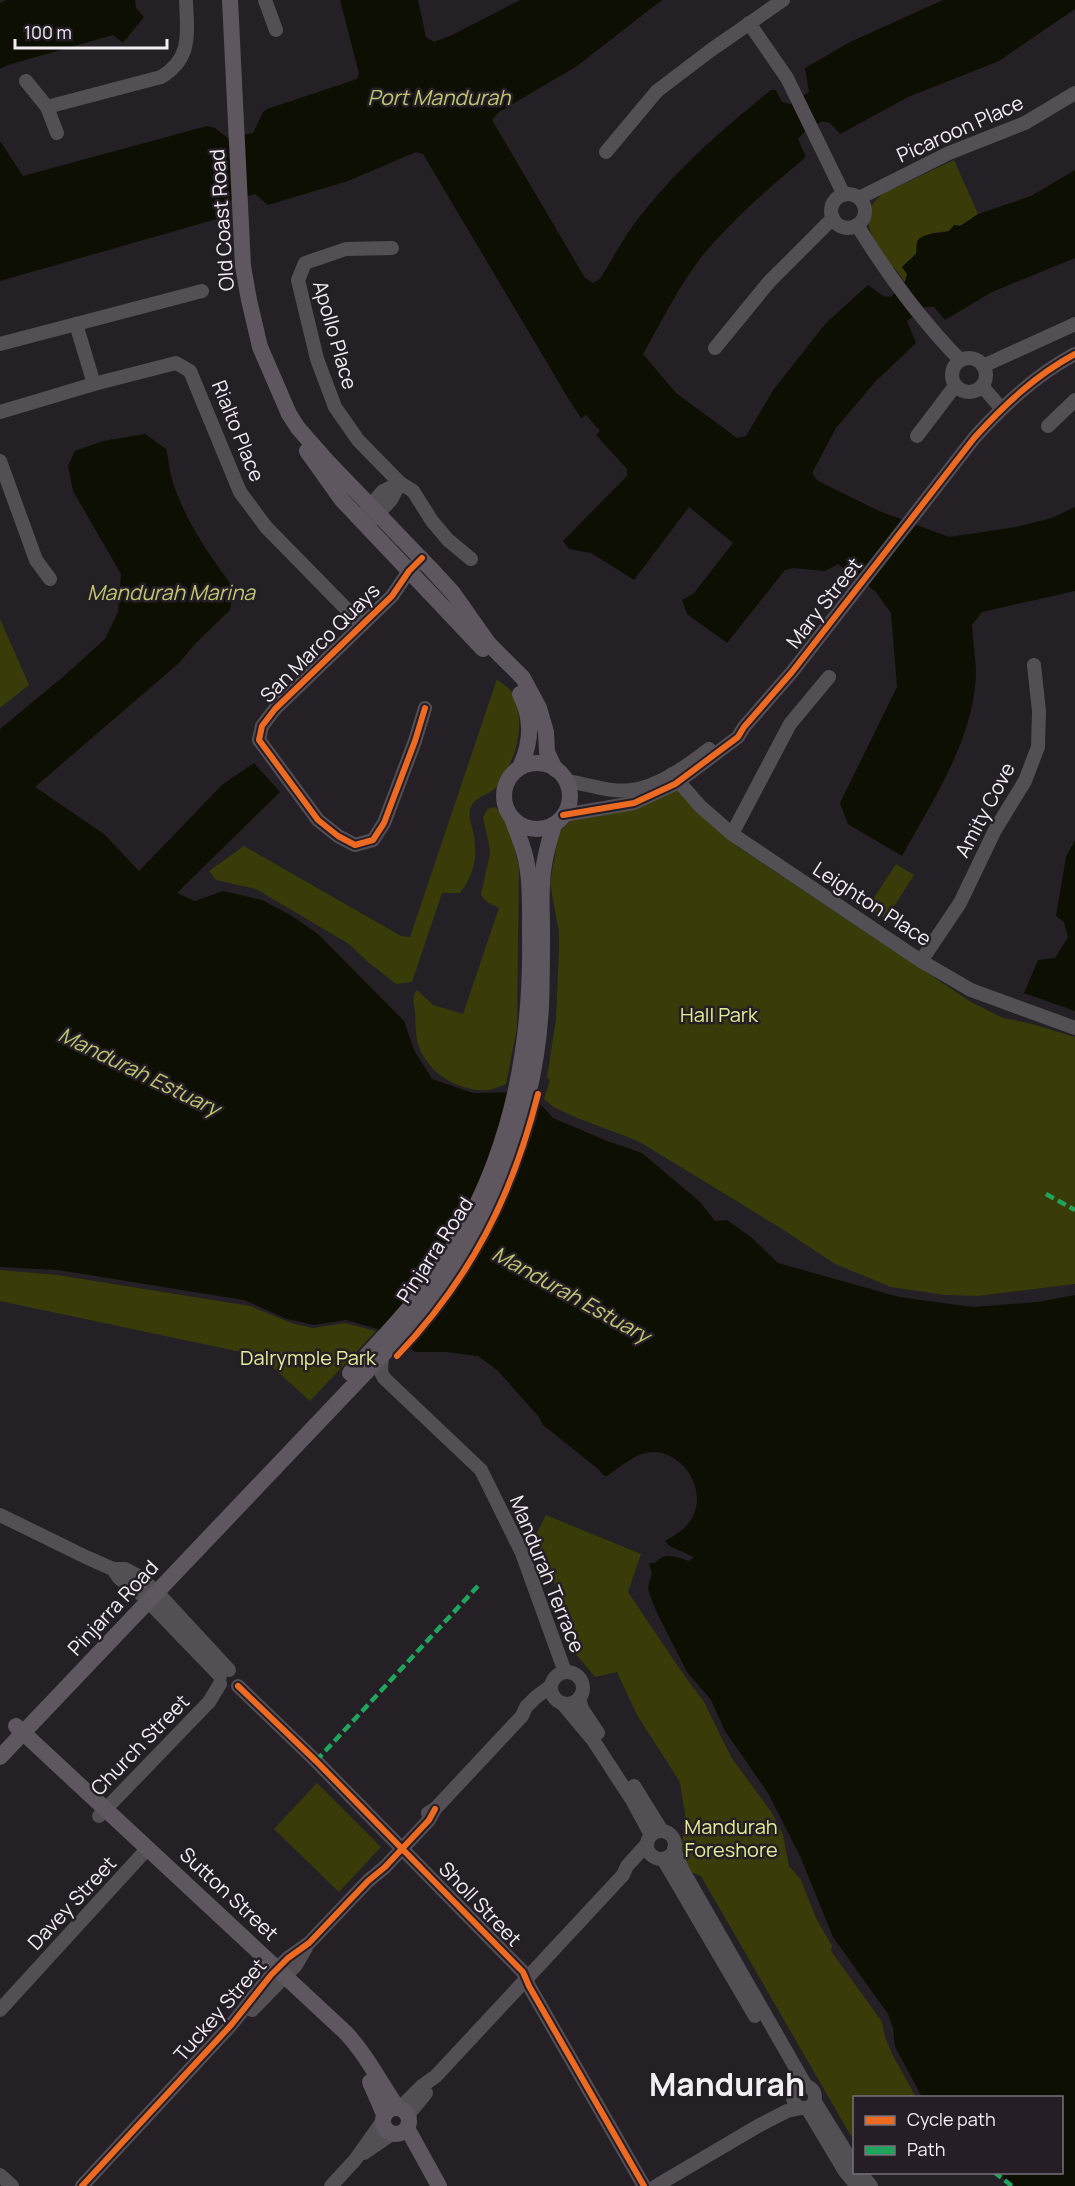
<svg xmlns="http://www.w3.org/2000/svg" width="1075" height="2186" font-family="Manrope,sans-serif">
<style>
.green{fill:#393c09}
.water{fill:#0e0f03}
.pier{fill:#242025}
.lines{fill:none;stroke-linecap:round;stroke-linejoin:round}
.minor{stroke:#544f55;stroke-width:14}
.major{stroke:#5e5760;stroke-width:16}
.quiet{stroke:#20a55d;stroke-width:4.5;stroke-dasharray:9 4.5;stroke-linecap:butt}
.cycleway-casing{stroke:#251e27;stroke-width:10}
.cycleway{stroke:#ed6a23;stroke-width:6}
.labels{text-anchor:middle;stroke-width:5;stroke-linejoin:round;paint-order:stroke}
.street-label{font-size:20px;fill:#f3edf4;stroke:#251e27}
.park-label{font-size:20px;fill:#e3ed93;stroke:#251e27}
.water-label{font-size:21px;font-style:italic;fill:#bfc86f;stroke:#251e27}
.town-label{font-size:32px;font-weight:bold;fill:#f3edf4;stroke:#251e27}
</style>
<rect width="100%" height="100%" fill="#242025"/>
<g class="green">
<path d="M954,160L978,214L962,225L954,226L949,231L932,233L917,241L916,254L902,267L907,274L905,282L894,267L891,268C872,237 850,211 893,187L895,188Z"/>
<polygon points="0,619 29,685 0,708"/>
<path d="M497,679C501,683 507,686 511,691C514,694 515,699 516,703C525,733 514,761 497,786C490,796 474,795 470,810C468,819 473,827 474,837C478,858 473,876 460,893H442L412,982L396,984L368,962L349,944L256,889L216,880L209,871L244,846L401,936L410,937Z"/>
<polygon points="678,790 738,847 971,1002 1003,1018 1032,1024 1075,1037 1075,1284 978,1296 945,1295 891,1287 835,1264 779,1227 638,1141 572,1116 552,1106 544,1099 550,1080 547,1078 556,1019 559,951 559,932 550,883 559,832 573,818 638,807"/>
<path d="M494,807L501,811L512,837L519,867L517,1028L506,1084C501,1086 494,1089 488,1090C457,1092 424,1071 417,1040C415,1031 416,1021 415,1012C414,1003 411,997 417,990L433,1005L463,1014L499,908C491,904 485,903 481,894L490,854L489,844L483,817L488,809Z"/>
<polygon points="896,864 914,875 886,919 868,907"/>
<polygon points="0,1270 57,1275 250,1306 294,1324 313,1328 345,1323 376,1331 310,1401 260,1356 0,1301"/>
<polygon points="546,1515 641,1554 628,1592 681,1671 704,1702 731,1757 772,1813 783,1835 789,1866 801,1880 816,1918 832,1946 831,1951 882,2022 885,2037 893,2056 916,2097 854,2098 854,2135 851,2136 701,1876 686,1870 681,1854 685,1814 680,1782 637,1715 617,1672 595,1677 575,1653 566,1612 535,1536"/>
<polygon points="317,1783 381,1847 339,1892 274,1829"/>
</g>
<g class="water">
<polygon points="6,0 135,0 136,8 144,17 123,43 113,35 8,65 0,69 0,3"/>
<path d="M340,0H418L426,37L434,42L450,36L520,0H662L577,66L499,112L492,120L585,278L593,283L600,279C611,261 622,241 634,224C673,172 721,130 771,90H776L782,102L790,104L809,92L805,68L850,42L943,0H1075V9L999,61L908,97L840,134L830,123L822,121L803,133L798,139L806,157C769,188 734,218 703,255C679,285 662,321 643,354L676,393L737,438L746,436L774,389L826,323L868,285L883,296L891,297L905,282L907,274L902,267L916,254C917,250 916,247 917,243C919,232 941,234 949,231L954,225L960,226L978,214L1031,196L1075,170V258L992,292L945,320L934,307H925L907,321L916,343L876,381L836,428L812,473L818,481L879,511L949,537L1016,527L1052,518L1075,507V591L982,612L972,625C973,640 975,655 976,670C976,736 933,800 902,856L848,824L840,803L897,687L891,613L875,591L838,564L825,571L793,568L785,570L727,643L687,614L682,600L694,593L733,543L689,507L634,580L591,553L569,549L563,541L627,476V469L596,435L600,431L586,415L581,418L568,398L423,154L416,152L348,181L268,205L255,194L227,202L217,219L0,281V141L23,176L207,126L215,128L228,138L253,133L263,112L267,109L357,79L359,73Z"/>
<path d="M145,434L166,449C169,461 170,475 174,486C187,523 210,557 234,588L230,610L195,644L179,663L35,787L104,834L139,871L223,784L254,763L280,792L177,893L195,901L223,891L262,900L292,916L318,934L404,1021L414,1050L432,1079L473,1093L522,1092L543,1107L553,1118L607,1141L642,1153L700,1202L715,1221L727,1220L752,1238L778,1263L899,1297L973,1307L1038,1302L1075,1295V2186H1015L996,2173L1062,2172V2098L922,2097L895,2047L893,2028L888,2014L833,1937L800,1856L768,1793L725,1731L711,1700L687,1672L657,1613L649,1593L648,1587L652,1574L649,1563H655C665,1551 676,1557 689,1561L694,1557L669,1546L665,1541C676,1535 687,1528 693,1516C709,1484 674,1440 639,1455C628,1460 617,1469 607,1476L603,1475L597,1468L543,1425L539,1417L497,1370L478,1356L446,1352H415L388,1332L346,1320L314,1325L287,1319L244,1300L58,1270L0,1267V729L64,676L105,639L118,612L121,574L73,491L68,466L75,451L103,441Z"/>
<polygon points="1075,840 1075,1011 1024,993 1038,960 1055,958 1068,937 1064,922 1056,916 1066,857"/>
</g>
<polygon class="pier" points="526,1091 541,1102 533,1131 502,1211 471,1268 426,1330 407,1351 401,1347 411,1297 450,1238"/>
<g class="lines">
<g class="minor">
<polyline points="265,0 276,30"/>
<polyline points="749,23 787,78 844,195"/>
<path d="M26,81L47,107L161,77C193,58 187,32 186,0"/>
<polyline points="47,107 57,133"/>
<polyline points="606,152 657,91 711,50 783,0"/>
<circle cx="848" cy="211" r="17"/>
<polyline points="859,198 949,153 1025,123 1075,93"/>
<path d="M857,225C887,274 920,319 960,360"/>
<polyline points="392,248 346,249 305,263 298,280 317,359 335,407 358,440 400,483 413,491 432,521 448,540 471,559"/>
<polyline points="76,324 94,384"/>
<polyline points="0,344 202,291"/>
<polyline points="715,348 769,282 833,218"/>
<circle cx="969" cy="375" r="17"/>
<polyline points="983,366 1075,324"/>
<polyline points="982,386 1001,408"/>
<polyline points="0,412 94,384 176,363 190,371 240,492 266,527 362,625"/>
<polyline points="1048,426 1075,400"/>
<polyline points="917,436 955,386"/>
<polyline points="0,461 36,560 50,579"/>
<polyline points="364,513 383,491 400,483"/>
<polyline points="371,521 391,500 400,483"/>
<polyline points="422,558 409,571 392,596 275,709 262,726 259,740 318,820 338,836 355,845 373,840 384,823 415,741 425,708"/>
<polyline points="672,774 700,806 732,834 921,961 971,990 1075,1028"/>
<path d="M567,781C587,784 611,793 631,790C658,787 687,766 709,749"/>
<path d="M563,815L634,803L675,784L738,737L744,727L792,672L975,437C1005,404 1036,375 1075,354"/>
<polyline points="732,834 790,724 829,677"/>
<polyline points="921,961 960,903 995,830 1025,781 1038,747 1039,711 1034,665"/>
<polyline points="382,1357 381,1372 384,1378 481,1470 522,1553 565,1672"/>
<polyline points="0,1515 88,1558 113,1569 125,1569 138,1576 157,1592 229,1670"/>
<polyline points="113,1569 119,1578 141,1594 220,1676"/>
<circle cx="567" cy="1688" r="16"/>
<polyline points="238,1686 316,1761 523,1972 529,1986 644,2186"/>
<polyline points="579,1698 582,1709 598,1733"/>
<polyline points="562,1703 593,1740 632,1800 651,1835"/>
<polyline points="634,1786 662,1831"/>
<polyline points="428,1813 435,1809 522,1716 526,1707 536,1697 551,1686"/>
<polyline points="99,1816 209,1702 220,1684"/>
<circle cx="661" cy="1845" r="14"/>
<polyline points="674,1849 682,1869 806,2086"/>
<polyline points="663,1859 755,2016"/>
<polyline points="0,2010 148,1848"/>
<polyline points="252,2010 296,1965 306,1948"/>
<circle cx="804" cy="2097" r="11"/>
<polyline points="815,2102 854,2165"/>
<polyline points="400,2108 422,2086 436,2076 623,1875 627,1866 647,1844"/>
<polyline points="807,2108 844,2170 857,2186"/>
<polyline points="408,2115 426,2093"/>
<polyline points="364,2153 392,2134"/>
<polyline points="860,2172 871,2186"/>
<polyline points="0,2175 12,2186"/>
<polyline points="82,2186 232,2024 271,1975 288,1958 309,1943 368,1881 385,1867 429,1820 435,1809"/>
<polyline points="331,2186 355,2160 382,2122"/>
<polyline points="656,2186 758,2126 787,2111 801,2108"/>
</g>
<g class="major">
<polyline points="230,0 243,266 249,300 260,347 289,414 298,428 327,461 431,569 453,593 489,644 523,678 539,708 546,732 547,752 555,769"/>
<polyline points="307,451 342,500 483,649"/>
<path d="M520,694C532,718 532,740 521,765"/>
<circle cx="537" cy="796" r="33"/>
<path d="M350,1373C391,1330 431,1287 461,1235C514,1141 532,1040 530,933C530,911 531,887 527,865C525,849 517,833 512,818"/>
<path d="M16,1726L345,2032C366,2054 380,2082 397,2107"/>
<path d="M0,1757L410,1326C485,1237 535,1124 541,1006C542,981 542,955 542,929C542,908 540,886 544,865C546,851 550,838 554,825"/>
<polyline points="370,2082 384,2114"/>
<circle cx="396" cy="2121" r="13"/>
<polyline points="407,2128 439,2186"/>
</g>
<g class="quiet">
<polyline points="1046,1194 1075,1210"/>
<polyline points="316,1761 478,1586"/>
<polyline points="994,2172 1012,2186"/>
</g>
<defs>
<g id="cycleway">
<polyline points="422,558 409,571 392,596 275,709 262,726 259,740 318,820 338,836 355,845 373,840 384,823 415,741 425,708"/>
<path d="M563,815L634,803L675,784L738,737L744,727L792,672L975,437C1005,404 1036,375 1075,354"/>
<path d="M397,1356C471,1278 512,1197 538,1094"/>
<polyline points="238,1686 316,1761 523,1972 529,1986 644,2186"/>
<polyline points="82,2186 232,2024 271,1975 288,1958 309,1943 368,1881 385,1867 429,1820 435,1809"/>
</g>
</defs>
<use href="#cycleway" class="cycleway-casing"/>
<use href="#cycleway" class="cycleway"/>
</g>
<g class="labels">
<g class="street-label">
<text transform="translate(960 129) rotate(-24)" y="7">Picaroon Place</text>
<text transform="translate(222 220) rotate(-94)" y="7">Old Coast Road</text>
<text transform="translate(335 335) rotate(74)" y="7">Apollo Place</text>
<text transform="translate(238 431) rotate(68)" y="7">Rialto Place</text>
<text transform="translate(824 603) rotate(-52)" y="7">Mary Street</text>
<text transform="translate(320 643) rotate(-45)" y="7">San Marco Quays</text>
<text transform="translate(985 810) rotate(-62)" y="7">Amity Cove</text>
<text transform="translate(872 904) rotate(33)" y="7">Leighton Place</text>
<text transform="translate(435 1250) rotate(-57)" y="7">Pinjarra Road</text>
<text transform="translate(547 1574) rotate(68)" y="7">Mandurah Terrace</text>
<text transform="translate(113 1608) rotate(-47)" y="7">Pinjarra Road</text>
<text transform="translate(140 1745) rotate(-46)" y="7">Church Street</text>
<text transform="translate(229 1894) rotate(43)" y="7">Sutton Street</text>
<text transform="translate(72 1903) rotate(-47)" y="7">Davey Street</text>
<text transform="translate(480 1904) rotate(46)" y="7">Sholl Street</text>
<text transform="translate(220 2010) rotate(-49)" y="7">Tuckey Street</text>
</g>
<g class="park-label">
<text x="719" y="1022">Hall Park</text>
<text x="308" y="1365">Dalrymple Park</text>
<text x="731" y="1834">Mandurah<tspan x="731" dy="23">Foreshore</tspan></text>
</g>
<g class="water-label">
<text x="439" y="105">Port Mandurah</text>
<text x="171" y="600">Mandurah Marina</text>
<text transform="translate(139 1072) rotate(26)" y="7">Mandurah Estuary</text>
<text transform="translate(571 1295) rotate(29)" y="7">Mandurah Estuary</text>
</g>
<g class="town-label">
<text x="727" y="2096">Mandurah</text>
</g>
</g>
<rect x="853" y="2096" width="210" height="78" fill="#251e27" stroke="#777179" stroke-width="1.5"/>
<rect x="865" y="2116" width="30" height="9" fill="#ed6a23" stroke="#777179" stroke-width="1.5"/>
<text x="907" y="2126" font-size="18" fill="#f3edf4">Cycle path</text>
<rect x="865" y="2146" width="30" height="9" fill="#20a55d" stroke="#777179" stroke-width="1.5"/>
<text x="907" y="2156" font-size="18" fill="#f3edf4">Path</text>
<path d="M15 39v9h152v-9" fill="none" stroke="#f3edf4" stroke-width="3"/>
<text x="24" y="39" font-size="18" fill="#f3edf4" stroke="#251e27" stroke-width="4.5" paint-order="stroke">100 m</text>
</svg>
